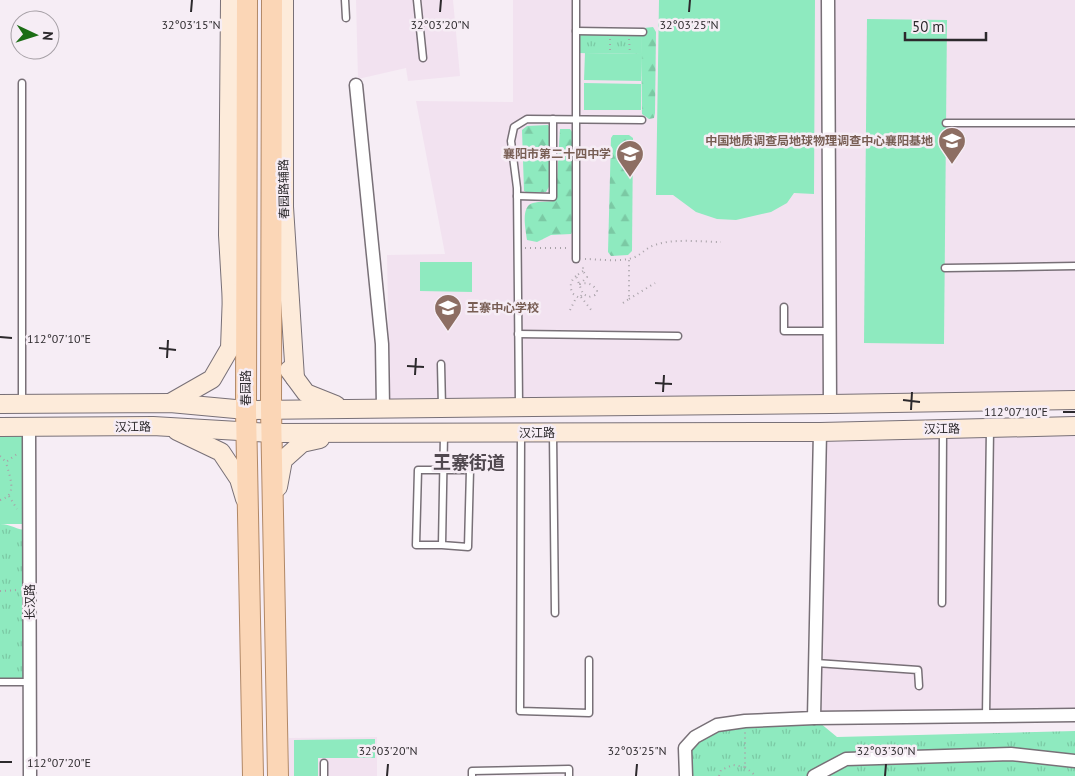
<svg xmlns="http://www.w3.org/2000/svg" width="1075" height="776" font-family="'PT Sans','Noto Sans SC',sans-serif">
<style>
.built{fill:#f2e2f0}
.grass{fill:url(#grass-tufts)}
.forest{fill:url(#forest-firs)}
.green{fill:#8eeabf}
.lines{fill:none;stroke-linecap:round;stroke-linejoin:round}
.lane-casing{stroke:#787077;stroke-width:9}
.street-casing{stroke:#787077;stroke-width:15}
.secondary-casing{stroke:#787077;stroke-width:20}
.primary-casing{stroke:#b18866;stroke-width:22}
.path{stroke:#a8a2a8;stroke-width:2;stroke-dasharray:1 4;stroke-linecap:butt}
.lane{stroke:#fff;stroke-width:6}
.street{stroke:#fff;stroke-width:12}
.secondary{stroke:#fdebda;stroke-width:18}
.primary{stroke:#fbd6b6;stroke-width:20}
.ticks{fill:none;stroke:#2c292c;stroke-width:2}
.labels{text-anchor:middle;stroke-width:5;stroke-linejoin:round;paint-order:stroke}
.education-label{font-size:12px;font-weight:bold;fill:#785e54;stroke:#f6edf5;text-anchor:end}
.street-label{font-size:12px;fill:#2c292c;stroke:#f6edf5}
.district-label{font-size:18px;font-weight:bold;fill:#50484f;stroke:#f6edf5}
.ticks-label{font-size:12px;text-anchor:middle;fill:#2c292c;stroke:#f6edf5;stroke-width:5;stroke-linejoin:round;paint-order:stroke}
</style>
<defs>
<pattern id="grass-tufts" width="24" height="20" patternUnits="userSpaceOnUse" patternTransform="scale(1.25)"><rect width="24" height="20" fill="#8eeabf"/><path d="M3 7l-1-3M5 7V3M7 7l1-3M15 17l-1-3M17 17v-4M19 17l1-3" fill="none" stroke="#7bc9a4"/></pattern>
<pattern id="forest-firs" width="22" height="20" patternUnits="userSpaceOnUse" patternTransform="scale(1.25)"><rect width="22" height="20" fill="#8eeabf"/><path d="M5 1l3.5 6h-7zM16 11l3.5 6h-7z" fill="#7bc9a4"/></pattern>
</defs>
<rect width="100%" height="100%" fill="#f6edf5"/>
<g class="built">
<polygon points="356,0 453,0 460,76 408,81 406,68 358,79"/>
<polygon points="513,0 1075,0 1075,400 390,408 387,255 445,254 416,101 513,102"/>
<polygon points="1075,426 1075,715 814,718 820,432"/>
<polygon points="377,737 377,776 289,776 289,738"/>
</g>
<g class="grass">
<polygon points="576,31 641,35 642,54 576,53"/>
<path d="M0,524C12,524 17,531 30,530V682H0Z"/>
<polygon points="814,718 837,737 1075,731 1075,776 686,776 685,749 717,725"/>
</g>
<g class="forest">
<polygon points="653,27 656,32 655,113 654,118 649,119 642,114 641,35 644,28"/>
<polygon points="548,125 550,128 550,185 546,192 528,193 524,191 522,130 527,126"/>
<path d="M560,129H570L572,132L573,230L571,234L551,235L537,242L527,240C526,230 520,206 533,203C540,201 547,202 554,201L556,198Z"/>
<polygon points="613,135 629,135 633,138 632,251 628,255 611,256 608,252 611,138"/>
</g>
<g class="green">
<polygon points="659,0 815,0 814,194 794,193 787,203 771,212 736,220 717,219 696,212 673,195 656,195"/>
<polygon points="867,19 947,20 944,344 864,343"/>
<polygon points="585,53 642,54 641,81 584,80"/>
<polygon points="584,83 641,84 641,110 584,110"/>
<polygon points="420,262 472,262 472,292 420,291"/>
<polygon points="0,427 29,428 30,524 0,524"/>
<polygon points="375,739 375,758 318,758 318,776 294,776 294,740"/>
</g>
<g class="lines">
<defs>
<g id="lane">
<polyline points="345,0 346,18"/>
<polyline points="417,0 423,58"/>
<polyline points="576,31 643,32"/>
<polyline points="946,123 1075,123"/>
<polyline points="517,196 553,197 553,119"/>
<polyline points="576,259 576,0"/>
<polyline points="945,268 1075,266"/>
<polyline points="784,307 784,331 830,331"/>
<polyline points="518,334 678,336"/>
<polyline points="441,364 442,407"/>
<polyline points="22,402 22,83"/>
<polyline points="519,405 517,188 511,141 514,127 527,119 642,120"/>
<polyline points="521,434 520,711 589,713 589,660"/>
<polyline points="553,434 555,613"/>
<polyline points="442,545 468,547 470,470 418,470 416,545 442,545 444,434"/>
<polyline points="942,603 943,431"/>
<polyline points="816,663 918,670 919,686"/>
<polyline points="0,682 30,682"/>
<polyline points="986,716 990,429"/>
<polyline points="324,776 324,763"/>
<polyline points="472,776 472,771 569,769 569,776"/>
</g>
<g id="street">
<polyline points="828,0 830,404"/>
<polyline points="356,85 382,344 383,408"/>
<polyline points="29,428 30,776"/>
<polyline points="814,718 1075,715"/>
<polyline points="686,776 685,748 695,737 717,725 745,721 814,718 820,432"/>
<polyline points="814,776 846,759 1011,754 1075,761"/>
</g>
<g id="secondary">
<polyline points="230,0 228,235 232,304"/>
<polyline points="284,0 284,207 295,378"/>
<polyline points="289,370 306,393 336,405"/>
<polyline points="170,403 212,379 230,348 232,293"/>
<polyline points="0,404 170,403 246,410 830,404 1075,400"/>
<polyline points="0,427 153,426 272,433 820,432 1075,426"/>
<polyline points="177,431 221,452 239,479 245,499"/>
<polyline points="278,487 283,460 302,443 320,439"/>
</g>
<g id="primary">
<polyline points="247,0 246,410 253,776"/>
<polyline points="272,0 271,409 278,776"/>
</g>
</defs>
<use href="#lane" class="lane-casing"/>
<use href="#street" class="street-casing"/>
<use href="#secondary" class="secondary-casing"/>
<use href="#primary" class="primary-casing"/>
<g class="path">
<polyline points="610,39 610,54"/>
<polyline points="629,39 630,54"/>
<polyline points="525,248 568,248"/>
<path d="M585,259C600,259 620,263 635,257C642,254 647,247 655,245C675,238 700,242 721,242"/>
<path d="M583,271L576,276L583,294L589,297L595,295L597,291C593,284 588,282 580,284L587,277L583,271V264"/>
<path d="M576,276C570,281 570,286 572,293L579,298L583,294"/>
<polyline points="581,297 592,311"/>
<polyline points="629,299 655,283"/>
<polyline points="623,303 629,299 629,259"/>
<polyline points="570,310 576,298"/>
<polyline points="0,456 6,462 17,454"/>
<polyline points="9,496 17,509"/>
<path d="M0,500C19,495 9,476 6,462"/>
<polyline points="0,591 18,590"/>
<polyline points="745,767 756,776"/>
<polyline points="719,776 721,770 733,765 745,767 745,731"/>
</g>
<use href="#lane" class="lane"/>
<use href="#street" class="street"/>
<use href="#secondary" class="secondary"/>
<use href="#primary" class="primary"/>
</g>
<path class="ticks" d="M191,12L192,0M440,12L441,0M689,12L690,0M0,337L12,338M159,348L176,350M167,358L168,340M407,366L424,367M415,375L416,358M655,383L672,384M663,392L664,375M903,400L920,402M911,410L912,392M1063,412H1075M0,762H12M387,776L388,764M636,776L637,764M885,776L886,764"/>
<defs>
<symbol id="university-pin" viewBox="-11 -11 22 30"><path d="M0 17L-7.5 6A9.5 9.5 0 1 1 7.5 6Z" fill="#8d6e63" stroke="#f6edf5"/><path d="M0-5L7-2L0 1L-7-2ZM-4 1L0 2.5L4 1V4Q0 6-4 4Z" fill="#fff"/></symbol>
<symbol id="school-pin" viewBox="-11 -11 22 30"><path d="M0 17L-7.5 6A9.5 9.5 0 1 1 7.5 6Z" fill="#8d6e63" stroke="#f6edf5"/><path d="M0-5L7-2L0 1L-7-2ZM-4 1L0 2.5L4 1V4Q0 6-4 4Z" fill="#fff"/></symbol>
</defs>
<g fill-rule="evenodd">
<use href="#university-pin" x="936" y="125" width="32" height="43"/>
<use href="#school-pin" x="614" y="138" width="32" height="43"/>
<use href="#school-pin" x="432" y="292" width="32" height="43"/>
</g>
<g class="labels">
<g class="education-label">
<text x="933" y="145">中国地质调查局地球物理调查中心襄阳基地</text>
<text x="611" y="158">襄阳市第二十四中学</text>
<text x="467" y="312" text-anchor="start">王寨中心学校</text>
</g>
<g class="street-label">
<text transform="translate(284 189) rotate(-91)" y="4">春园路辅路</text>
<text transform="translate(246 388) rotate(-90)" y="4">春园路</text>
<text transform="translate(133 427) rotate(-1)" y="4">汉江路</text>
<text transform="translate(942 429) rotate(-1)" y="4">汉江路</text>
<text x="537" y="437">汉江路</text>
<text transform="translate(30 602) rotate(-90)" y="4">长汉路</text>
</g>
<g class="district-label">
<text x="469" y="469">王寨街道</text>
</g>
</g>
<g class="ticks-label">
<text x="191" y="29">32°03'15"N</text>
<text x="440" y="29">32°03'20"N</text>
<text x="689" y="29">32°03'25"N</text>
<text x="59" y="343">112°07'10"E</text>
<text x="1016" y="416">112°07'10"E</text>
<text x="388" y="755">32°03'20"N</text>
<text x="637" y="755">32°03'25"N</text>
<text x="886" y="755">32°03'30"N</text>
<text x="59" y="767">112°07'20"E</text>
</g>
<g transform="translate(35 35) rotate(94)"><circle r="24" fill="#f6edf5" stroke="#a59fa5"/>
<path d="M0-4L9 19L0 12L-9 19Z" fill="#1b6d15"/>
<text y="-8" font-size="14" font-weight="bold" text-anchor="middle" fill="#2c292c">N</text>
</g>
<path d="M905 32v8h81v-8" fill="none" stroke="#2c292c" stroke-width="2.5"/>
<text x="912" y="32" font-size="15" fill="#2c292c" stroke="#f6edf5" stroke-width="4" paint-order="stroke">50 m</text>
</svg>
